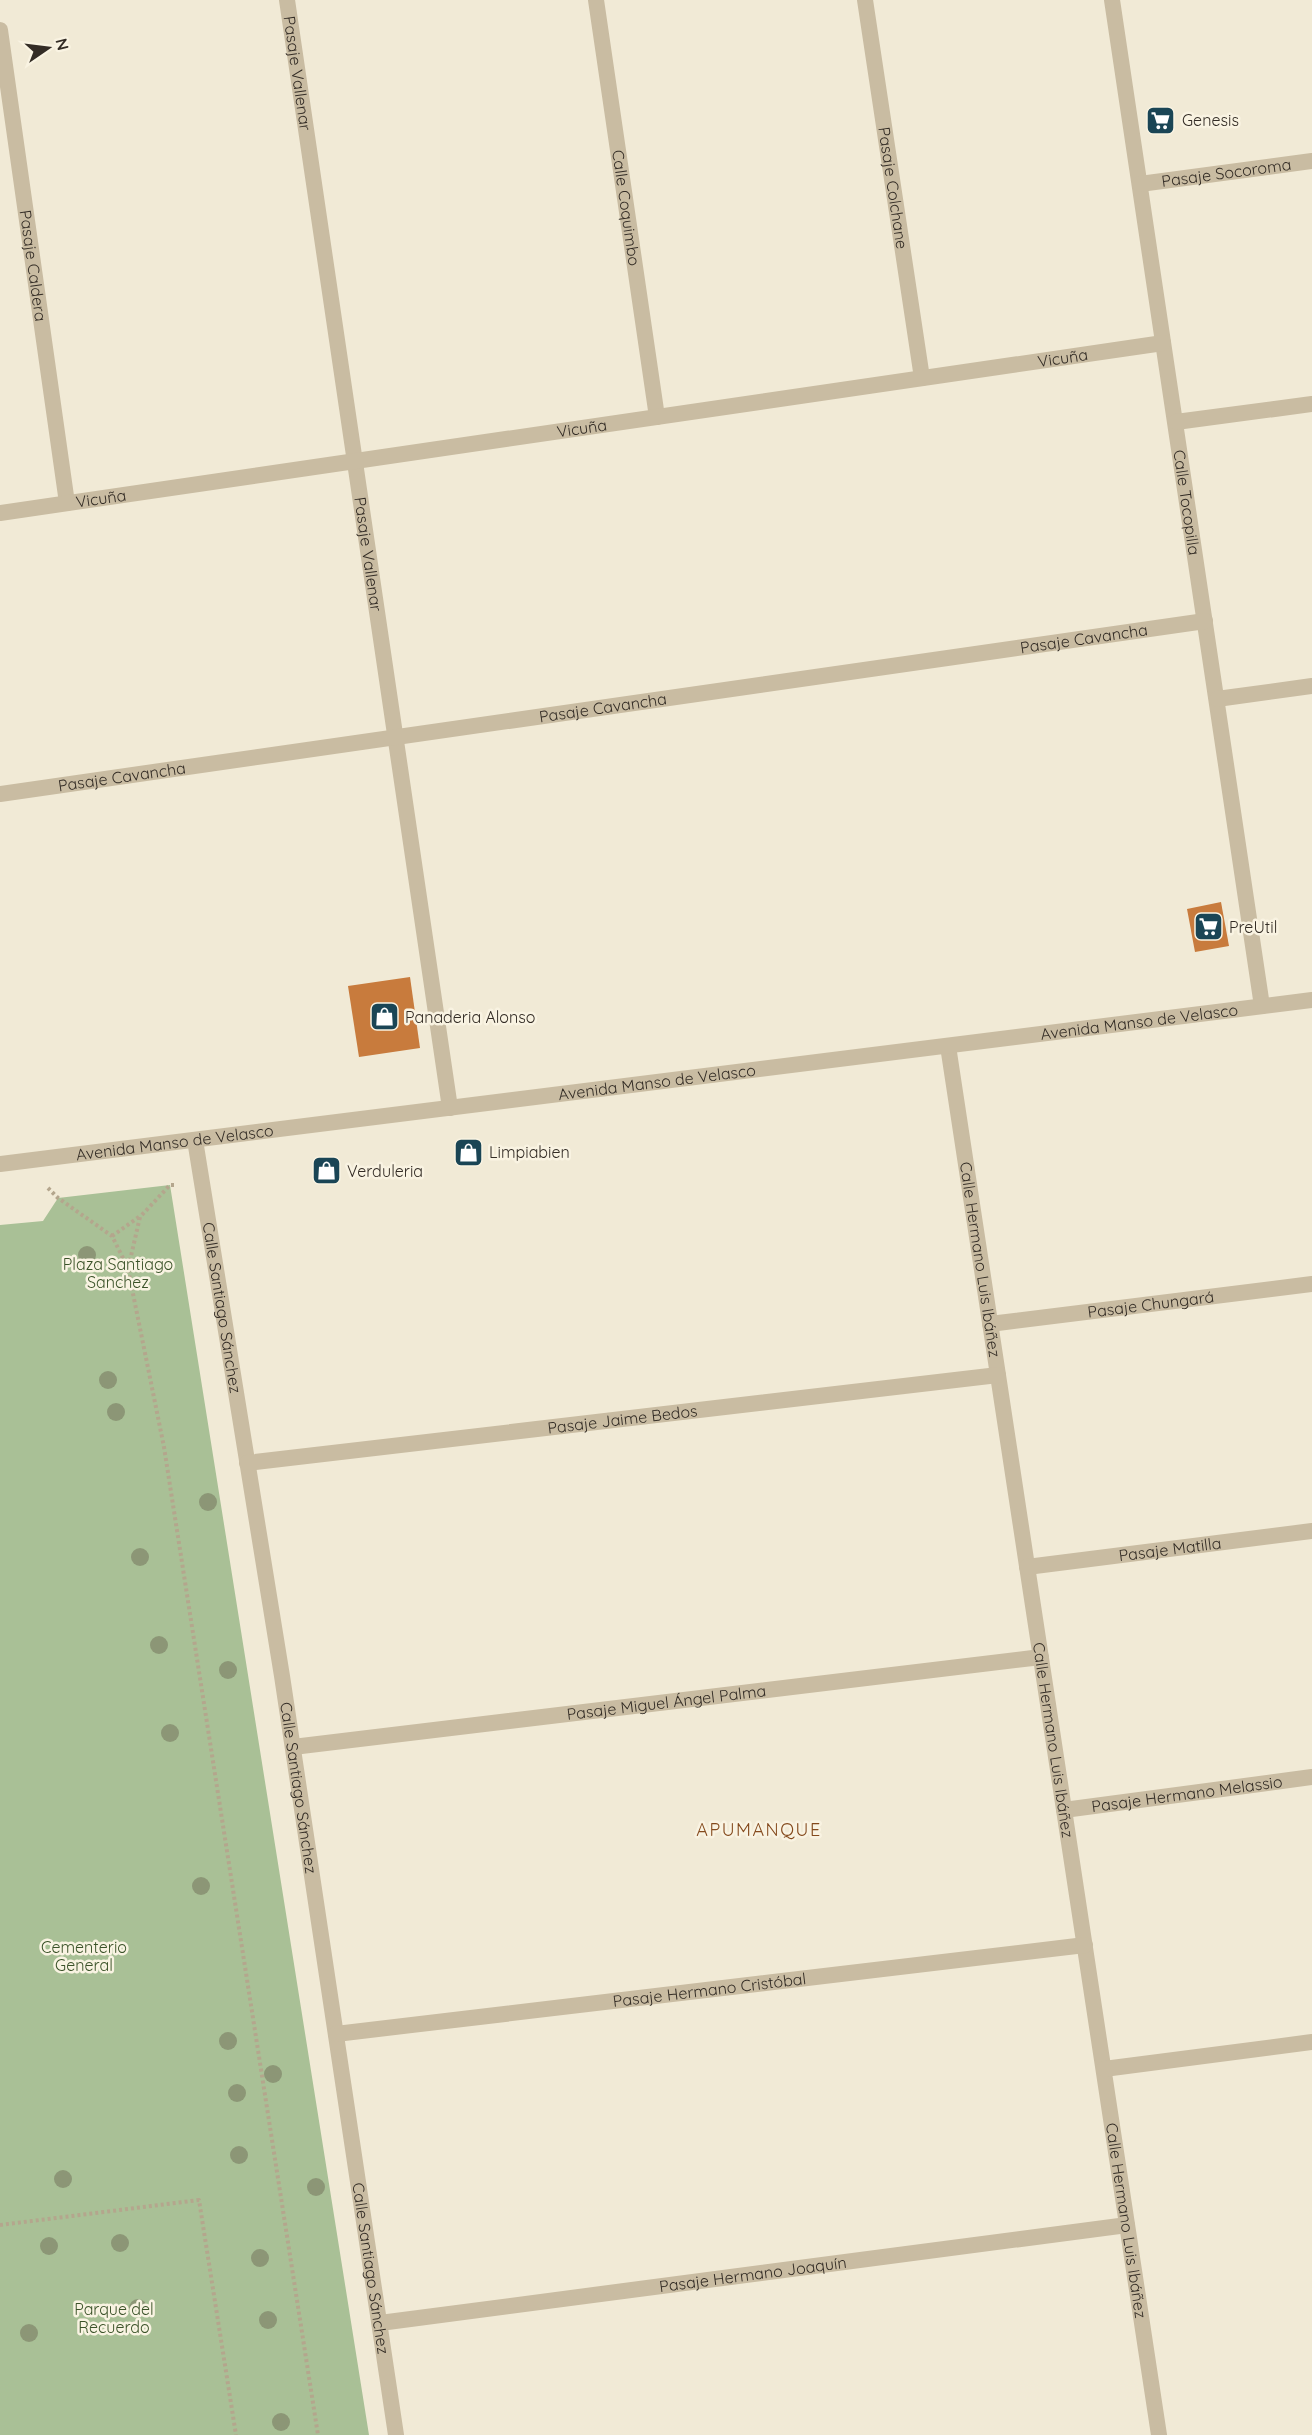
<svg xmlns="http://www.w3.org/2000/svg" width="1312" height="2435" font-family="Quicksand,sans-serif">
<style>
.green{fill:#a9c096}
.building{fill:#c87b3d}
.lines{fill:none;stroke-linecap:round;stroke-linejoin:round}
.path{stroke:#b4a68d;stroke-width:4;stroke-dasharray:3 3;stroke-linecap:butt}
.minor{stroke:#c9bca2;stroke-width:16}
.tertiary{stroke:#c9bca2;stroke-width:16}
.tree{fill:#8c9676}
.labels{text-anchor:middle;stroke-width:5;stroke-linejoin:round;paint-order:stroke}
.street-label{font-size:16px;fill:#332c25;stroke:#f9f3e2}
.poi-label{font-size:16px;fill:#332c25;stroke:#f9f3e2;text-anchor:start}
.park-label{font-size:16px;fill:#3a5228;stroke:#f9f3e2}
.neighbourhood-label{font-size:18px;letter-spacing:1.5px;fill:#844a1d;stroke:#f9f3e2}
</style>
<rect width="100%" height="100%" fill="#f1ead6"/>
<polygon class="green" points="170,1185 369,2435 0,2435 0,1225 43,1221 58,1198"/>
<g class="building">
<polygon points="1221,902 1229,946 1195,952 1187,909"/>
<polygon points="410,977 420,1048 359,1057 348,986"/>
</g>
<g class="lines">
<g class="path">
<polyline points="174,1185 170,1185 140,1217 128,1269 164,1447 318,2435"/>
<polyline points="48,1188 58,1198 112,1236 128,1268"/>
<polyline points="112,1236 139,1217"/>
<polyline points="0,2225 199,2200 236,2435"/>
</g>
<g class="minor">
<path id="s1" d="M287,0L450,1108"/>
<path id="s2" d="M596,0L657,417"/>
<path id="s3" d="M865,0L922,378"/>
<path id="s4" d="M1112,0L1262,1006"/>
<path id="s5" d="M0,30L67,503"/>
<path id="s6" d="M1140,184L1312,161"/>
<polyline points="1176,422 1312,404"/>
<path id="s7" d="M0,513L1163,343"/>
<polyline points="1217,699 1312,686"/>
<path id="s8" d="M0,794L1205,621"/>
<path id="s9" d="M948,1046L1159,2435"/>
<path id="s10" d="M195,1140L282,1676L396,2435"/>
<path id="s11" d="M990,1324L1312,1284"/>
<path id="s12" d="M247,1463L998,1375"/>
<path id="s13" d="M1027,1567L1312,1531"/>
<path id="s14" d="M293,1747L1041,1657"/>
<path id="s15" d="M1064,1810L1312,1777"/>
<path id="s16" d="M336,2034L1085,1945"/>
<polyline points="1104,2069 1312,2042"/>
<path id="s17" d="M380,2323L1127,2225"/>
</g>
<path class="tertiary" id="s18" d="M0,1164L1312,1000"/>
</g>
<g class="tree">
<circle cx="87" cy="1255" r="9"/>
<circle cx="108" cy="1380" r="9"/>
<circle cx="116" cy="1412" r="9"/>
<circle cx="208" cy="1502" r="9"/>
<circle cx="140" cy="1557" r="9"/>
<circle cx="159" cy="1645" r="9"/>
<circle cx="228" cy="1670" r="9"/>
<circle cx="170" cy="1733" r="9"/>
<circle cx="201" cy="1886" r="9"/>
<circle cx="228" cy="2041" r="9"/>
<circle cx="273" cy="2074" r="9"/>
<circle cx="237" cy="2093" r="9"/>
<circle cx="239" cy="2155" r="9"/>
<circle cx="63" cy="2179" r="9"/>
<circle cx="316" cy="2187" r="9"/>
<circle cx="120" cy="2243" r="9"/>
<circle cx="49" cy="2246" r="9"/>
<circle cx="260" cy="2258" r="9"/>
<circle cx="138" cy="2308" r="9"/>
<circle cx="268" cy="2320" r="9"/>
<circle cx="29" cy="2333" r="9"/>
<circle cx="281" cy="2422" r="9"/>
</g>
<defs>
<symbol id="supermarket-square" viewBox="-11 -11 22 22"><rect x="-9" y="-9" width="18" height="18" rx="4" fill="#1a4555" stroke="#f9f3e2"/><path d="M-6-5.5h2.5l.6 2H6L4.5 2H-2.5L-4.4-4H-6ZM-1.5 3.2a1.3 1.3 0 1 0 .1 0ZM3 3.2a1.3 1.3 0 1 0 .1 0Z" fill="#fff"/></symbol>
<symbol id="shop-square" viewBox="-11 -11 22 22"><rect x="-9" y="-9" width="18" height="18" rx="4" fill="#1a4555" stroke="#f9f3e2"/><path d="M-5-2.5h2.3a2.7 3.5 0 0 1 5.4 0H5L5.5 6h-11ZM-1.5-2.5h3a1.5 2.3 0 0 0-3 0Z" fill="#fff"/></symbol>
</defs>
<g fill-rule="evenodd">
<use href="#supermarket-square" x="1144" y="104" width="33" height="33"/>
<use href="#supermarket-square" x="1192" y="910" width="33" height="33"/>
<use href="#shop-square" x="368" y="1000" width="33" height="33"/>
<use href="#shop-square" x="452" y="1136" width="33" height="33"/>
<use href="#shop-square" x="310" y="1154" width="33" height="33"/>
</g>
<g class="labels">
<g class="street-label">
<text dy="6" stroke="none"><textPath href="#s1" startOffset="74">Pasaje Vallenar</textPath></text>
<text dy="6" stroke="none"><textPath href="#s6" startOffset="87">Pasaje Socoroma</textPath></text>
<text dy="6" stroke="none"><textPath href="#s3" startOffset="190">Pasaje Colchane</textPath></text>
<text dy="6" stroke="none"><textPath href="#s2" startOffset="210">Calle Coquimbo</textPath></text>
<text dy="6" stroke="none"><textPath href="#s5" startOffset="238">Pasaje Caldera</textPath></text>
<text dy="6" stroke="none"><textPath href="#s7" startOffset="1074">Vicuña</textPath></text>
<text dy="6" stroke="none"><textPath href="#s7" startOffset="588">Vicuña</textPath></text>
<text dy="6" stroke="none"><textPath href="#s7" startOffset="102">Vicuña</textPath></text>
<text dy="6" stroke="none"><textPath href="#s4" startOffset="508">Calle Tocopilla</textPath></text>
<text dy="6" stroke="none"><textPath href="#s1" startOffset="560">Pasaje Vallenar</textPath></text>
<text dy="6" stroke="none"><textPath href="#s8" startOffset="1095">Pasaje Cavancha</textPath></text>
<text dy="6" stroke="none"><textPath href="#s8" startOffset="609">Pasaje Cavancha</textPath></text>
<text dy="6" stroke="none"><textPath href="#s8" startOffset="123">Pasaje Cavancha</textPath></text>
<text dy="6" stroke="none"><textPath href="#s18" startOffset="1148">Avenida Manso de Velasco</textPath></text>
<text dy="6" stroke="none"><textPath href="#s18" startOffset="662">Avenida Manso de Velasco</textPath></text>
<text dy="6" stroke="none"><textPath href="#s18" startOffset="176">Avenida Manso de Velasco</textPath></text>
<text dy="6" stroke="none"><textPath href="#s9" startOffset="216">Calle Hermano Luis Ibáñez</textPath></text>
<text dy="6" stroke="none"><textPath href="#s11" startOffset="162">Pasaje Chungará</textPath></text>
<text dy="6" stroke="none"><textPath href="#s10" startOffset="170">Calle Santiago Sánchez</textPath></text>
<text dy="6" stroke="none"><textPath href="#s12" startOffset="378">Pasaje Jaime Bedos</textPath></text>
<text dy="6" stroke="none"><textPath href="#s13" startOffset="144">Pasaje Matilla</textPath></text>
<text dy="6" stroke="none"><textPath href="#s14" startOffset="376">Pasaje Miguel Ángel Palma</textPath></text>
<text dy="6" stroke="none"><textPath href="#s9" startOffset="702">Calle Hermano Luis Ibáñez</textPath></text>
<text dy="6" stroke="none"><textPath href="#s10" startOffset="656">Calle Santiago Sánchez</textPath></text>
<text dy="6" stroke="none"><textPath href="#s15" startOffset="124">Pasaje Hermano Melassio</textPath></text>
<text dy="6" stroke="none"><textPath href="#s16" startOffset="376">Pasaje Hermano Cristóbal</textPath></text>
<text dy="6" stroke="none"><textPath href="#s9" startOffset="1188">Calle Hermano Luis Ibáñez</textPath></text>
<text dy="6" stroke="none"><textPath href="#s10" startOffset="1142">Calle Santiago Sánchez</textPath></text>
<text dy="6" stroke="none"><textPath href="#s17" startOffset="376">Pasaje Hermano Joaquín</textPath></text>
</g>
<g class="poi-label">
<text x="1182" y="126">Genesis</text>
<text x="1229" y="933">PreUtil</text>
<text x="405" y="1023">Panaderia Alonso</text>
<text x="489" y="1158">Limpiabien</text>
<text x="347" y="1177">Verduleria</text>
</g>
<g class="park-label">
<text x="118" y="1270">Plaza Santiago<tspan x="118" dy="18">Sanchez</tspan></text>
<text x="84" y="1953">Cementerio<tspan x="84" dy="18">General</tspan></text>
<text x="114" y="2315">Parque del<tspan x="114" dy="18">Recuerdo</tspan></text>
</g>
<g class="neighbourhood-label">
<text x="759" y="1836">APUMANQUE</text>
</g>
</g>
<g transform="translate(48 48) rotate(76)" stroke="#f9f3e2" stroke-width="4.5" paint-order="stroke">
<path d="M0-4.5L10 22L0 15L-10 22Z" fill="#332c25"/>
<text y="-9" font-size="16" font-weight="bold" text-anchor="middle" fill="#332c25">N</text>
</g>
</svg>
